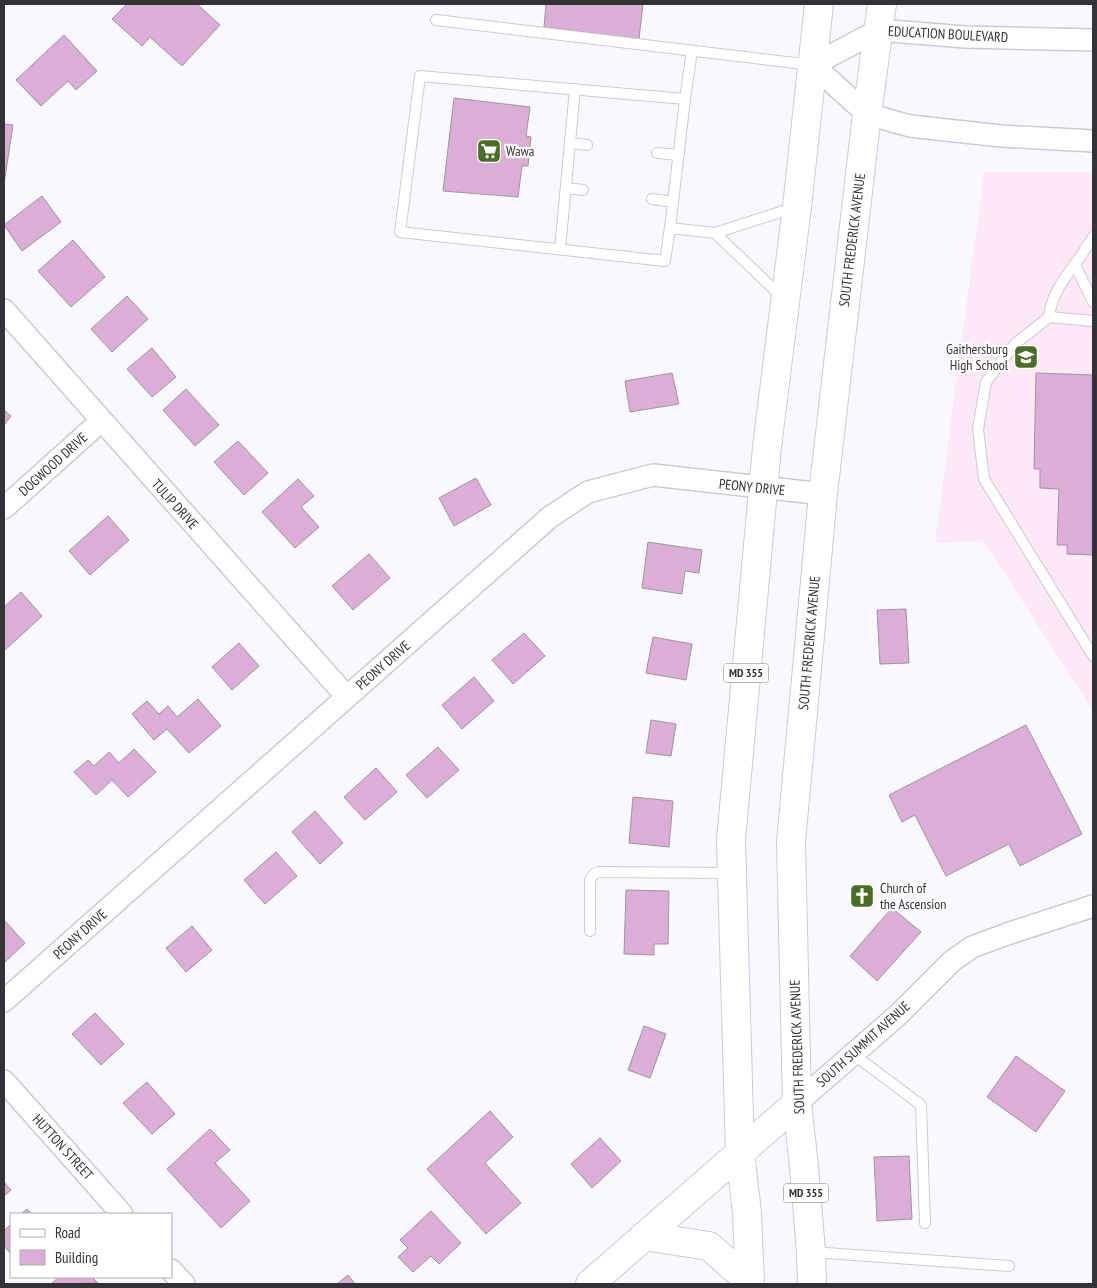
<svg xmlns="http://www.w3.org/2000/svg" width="1097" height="1288" font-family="'PT Sans Narrow',sans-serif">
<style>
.education{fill:#fde8f7}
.building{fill:#dcadd7;stroke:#9d969c}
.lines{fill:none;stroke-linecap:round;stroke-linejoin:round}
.lane-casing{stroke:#cbcbd5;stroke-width:12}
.street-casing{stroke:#cbcbd5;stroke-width:24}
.secondary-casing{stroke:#cbcbd5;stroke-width:30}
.primary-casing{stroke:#cbcbd5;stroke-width:30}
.lane{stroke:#fff;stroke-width:10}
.street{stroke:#fff;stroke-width:21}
.secondary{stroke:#fff;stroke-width:28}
.primary{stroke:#fff;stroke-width:28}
.labels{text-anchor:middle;stroke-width:4.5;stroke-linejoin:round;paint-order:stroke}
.shield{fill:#fff;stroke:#707073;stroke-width:1}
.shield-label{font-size:12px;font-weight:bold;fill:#333337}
.street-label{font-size:14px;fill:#333337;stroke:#fff}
.poi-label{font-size:14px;fill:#333337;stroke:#fff;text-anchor:start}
</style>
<rect width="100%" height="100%" fill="#f8f8fe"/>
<polygon class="education" points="984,172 1093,172 1093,711 984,541 935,543"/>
<g class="building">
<polygon points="127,4 197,4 220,25 182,66 150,37 142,46 112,19"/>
<polygon points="546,4 643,4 639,39 544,27"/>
<polygon points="64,35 97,71 76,90 68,81 41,106 16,80"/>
<polygon points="454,98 530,107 526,136 531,137 528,166 522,166 518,197 443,191"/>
<polygon points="4,124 13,125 4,184"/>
<polygon points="42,196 61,222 22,251 4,225"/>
<polygon points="73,240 105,277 71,307 38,271"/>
<polygon points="127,296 148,319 112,352 91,329"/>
<polygon points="152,348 176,377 152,397 127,369"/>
<polygon points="672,373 679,404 630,412 625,381"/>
<polygon points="1036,373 1093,375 1093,555 1067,554 1067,545 1057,545 1059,489 1040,488 1040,469 1034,469"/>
<polygon points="186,389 219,425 195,446 163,410"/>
<polygon points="4,410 11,416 4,425"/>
<polygon points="238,441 268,473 244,495 214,462"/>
<polygon points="476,478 491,505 454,526 439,498"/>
<polygon points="298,479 314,496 301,507 319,527 295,548 262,512"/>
<polygon points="108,516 129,540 90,575 69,551"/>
<polygon points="648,542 702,550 699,573 685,571 682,594 642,588"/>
<polygon points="369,554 390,578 353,610 332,586"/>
<polygon points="21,592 42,616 4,651 4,607"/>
<polygon points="906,609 909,663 880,664 877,610"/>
<polygon points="524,633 545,656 513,684 492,660"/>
<polygon points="653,637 692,644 686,680 646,673"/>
<polygon points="239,643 259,666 232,690 212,667"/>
<polygon points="474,677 494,701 462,729 442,705"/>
<polygon points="198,699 221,726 189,753 167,729 154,740 132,714 147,701 159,714 168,706 177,717"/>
<polygon points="651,720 676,724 671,756 646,753"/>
<polygon points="1026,725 1082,834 1020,866 1009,844 946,876 915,815 902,822 889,795"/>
<polygon points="438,747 459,770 427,798 406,775"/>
<polygon points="134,749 156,772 128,797 112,780 96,795 74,772 88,760 94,766 109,752 119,763"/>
<polygon points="376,768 397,792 365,820 344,797"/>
<polygon points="633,797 673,801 669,847 629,843"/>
<polygon points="315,811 343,843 320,864 292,832"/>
<polygon points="276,852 297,876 265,904 244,880"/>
<polygon points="626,890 669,891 668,944 654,944 654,955 624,954"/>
<polygon points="892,908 921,932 877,981 850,956"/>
<polygon points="4,920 25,943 4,963"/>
<polygon points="192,926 212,950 186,972 166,948"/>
<polygon points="95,1013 124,1044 101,1065 72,1034"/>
<polygon points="644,1026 666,1034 650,1078 628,1070"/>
<polygon points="1016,1056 1065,1091 1036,1132 987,1097"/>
<polygon points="147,1082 175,1114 152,1134 123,1103"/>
<polygon points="490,1111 513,1137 485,1163 521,1203 486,1234 427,1169"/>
<polygon points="210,1129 230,1150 215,1163 250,1201 221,1228 167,1169"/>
<polygon points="600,1138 621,1161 592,1188 571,1164"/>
<polygon points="909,1156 912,1219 877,1221 874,1157"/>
<polygon points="4,1182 11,1190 4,1196"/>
<polygon points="27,1209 32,1214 21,1214"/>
<polygon points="431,1211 461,1243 439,1264 431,1256 413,1272 398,1257 408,1248 400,1240"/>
<polygon points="11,1224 11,1254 4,1246 4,1231"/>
<polygon points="348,1275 355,1284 337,1284"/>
<polygon points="59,1277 92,1277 98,1283 51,1284"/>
</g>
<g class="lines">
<defs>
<g id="lane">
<polyline points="436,20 812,65"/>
<polyline points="685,99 692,51"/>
<polyline points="570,143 587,145"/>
<polyline points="657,153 679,155"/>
<polyline points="566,188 583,190"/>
<polyline points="652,199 673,202"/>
<polyline points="670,228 685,99 420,76 400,232 665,261 670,228 715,233"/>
<polyline points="560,249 575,89"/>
<polyline points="1075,265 1093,302"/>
<polyline points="782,297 715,233 796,207"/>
<path d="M1049,317C1051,296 1063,280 1075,264C1082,255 1087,246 1093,237"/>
<polyline points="1093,321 1049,317 1016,343 986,382 978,429 984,479 1093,656"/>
<polyline points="590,931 590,880 594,874 599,872 732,873"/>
<polyline points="853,1054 921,1105 925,1223"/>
<polyline points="812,1252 1009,1266"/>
</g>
<g id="street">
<polyline points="1093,40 965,37 879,30 813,65 867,114 910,126 1001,136 1093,141"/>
<polyline points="4,310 347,697"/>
<polyline points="4,508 101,421"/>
<polyline points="4,1001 550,517 588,492 653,475 823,494"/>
<polyline points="4,1081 122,1214"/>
<polyline points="797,1103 898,1015 952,961 972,947 1010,933 1093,906"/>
<polyline points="171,1270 184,1284"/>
</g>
<polyline id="secondary" points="590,1284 797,1103"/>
<g id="primary">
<polyline points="644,1236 709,1246 750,1282"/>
<polyline points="750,1284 747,1213 740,1152 731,840 767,447 797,207 819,4"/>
<polyline points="812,1284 811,1252 804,1167 797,1103 791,842 823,494 867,114 882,4"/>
</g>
</defs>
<use href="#lane" class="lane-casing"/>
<use href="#street" class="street-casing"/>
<use href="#secondary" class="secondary-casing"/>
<use href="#primary" class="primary-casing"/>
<use href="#lane" class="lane"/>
<use href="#street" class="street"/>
<use href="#secondary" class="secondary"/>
<use href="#primary" class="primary"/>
</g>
<defs>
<symbol id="supermarket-square" viewBox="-11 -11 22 22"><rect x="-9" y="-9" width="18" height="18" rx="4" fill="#4b6e25" stroke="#fff"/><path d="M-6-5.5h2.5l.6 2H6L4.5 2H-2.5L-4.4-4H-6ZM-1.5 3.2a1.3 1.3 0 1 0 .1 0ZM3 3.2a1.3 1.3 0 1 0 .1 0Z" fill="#fff"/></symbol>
<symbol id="school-square" viewBox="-11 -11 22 22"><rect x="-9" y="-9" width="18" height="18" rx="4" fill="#4b6e25" stroke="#fff"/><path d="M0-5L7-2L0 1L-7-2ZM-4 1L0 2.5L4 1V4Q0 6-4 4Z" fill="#fff"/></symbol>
<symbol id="church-square" viewBox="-11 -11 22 22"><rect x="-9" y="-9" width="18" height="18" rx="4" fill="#4b6e25" stroke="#fff"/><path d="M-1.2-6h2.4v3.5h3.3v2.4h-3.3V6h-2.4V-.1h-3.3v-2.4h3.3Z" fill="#fff"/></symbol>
</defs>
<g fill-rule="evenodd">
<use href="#supermarket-square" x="475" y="137" width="28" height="28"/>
<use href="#school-square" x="1012" y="343" width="28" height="28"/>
<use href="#church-square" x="848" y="882" width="28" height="28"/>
</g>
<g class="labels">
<g class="shield">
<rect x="723.5" y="663.5" width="45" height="19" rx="4"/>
<rect x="783.5" y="1183.5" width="45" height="19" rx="4"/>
</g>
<g class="shield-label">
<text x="746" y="677">MD 355</text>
<text x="806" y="1197">MD 355</text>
</g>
<g class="street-label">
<text transform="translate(948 34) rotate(3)" y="5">EDUCATION BOULEVARD</text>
<text transform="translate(852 240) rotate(-83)" y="5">SOUTH FREDERICK AVENUE</text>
<text transform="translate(53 464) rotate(-42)" y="5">DOGWOOD DRIVE</text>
<text transform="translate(752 487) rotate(6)" y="5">PEONY DRIVE</text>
<text transform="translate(175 504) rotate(48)" y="5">TULIP DRIVE</text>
<text transform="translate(809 643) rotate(-85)" y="5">SOUTH FREDERICK AVENUE</text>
<text transform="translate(383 665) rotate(-41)" y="5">PEONY DRIVE</text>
<text transform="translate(80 934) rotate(-42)" y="5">PEONY DRIVE</text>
<text transform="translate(863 1044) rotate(-42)" y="5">SOUTH SUMMIT AVENUE</text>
<text transform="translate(797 1047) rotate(-92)" y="5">SOUTH FREDERICK AVENUE</text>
<text transform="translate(63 1147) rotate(48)" y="5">HUTTON STREET</text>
</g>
<g class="poi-label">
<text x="506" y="156">Wawa</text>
<text x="1008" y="354" text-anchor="end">Gaithersburg<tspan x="1008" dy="16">High School</tspan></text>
<text x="880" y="893">Church of<tspan x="880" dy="16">the Ascension</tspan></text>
</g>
</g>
<rect width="1097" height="1288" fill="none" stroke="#333337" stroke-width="10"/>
<rect x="10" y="1213" width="162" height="65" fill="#ffffff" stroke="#adadaf"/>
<rect x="20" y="1229" width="25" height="8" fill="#ffffff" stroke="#adadaf"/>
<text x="55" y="1238" font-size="15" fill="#333337">Road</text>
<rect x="20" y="1250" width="25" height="15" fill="#dcadd7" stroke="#adadaf"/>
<text x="55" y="1263" font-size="15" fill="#333337">Building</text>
</svg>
